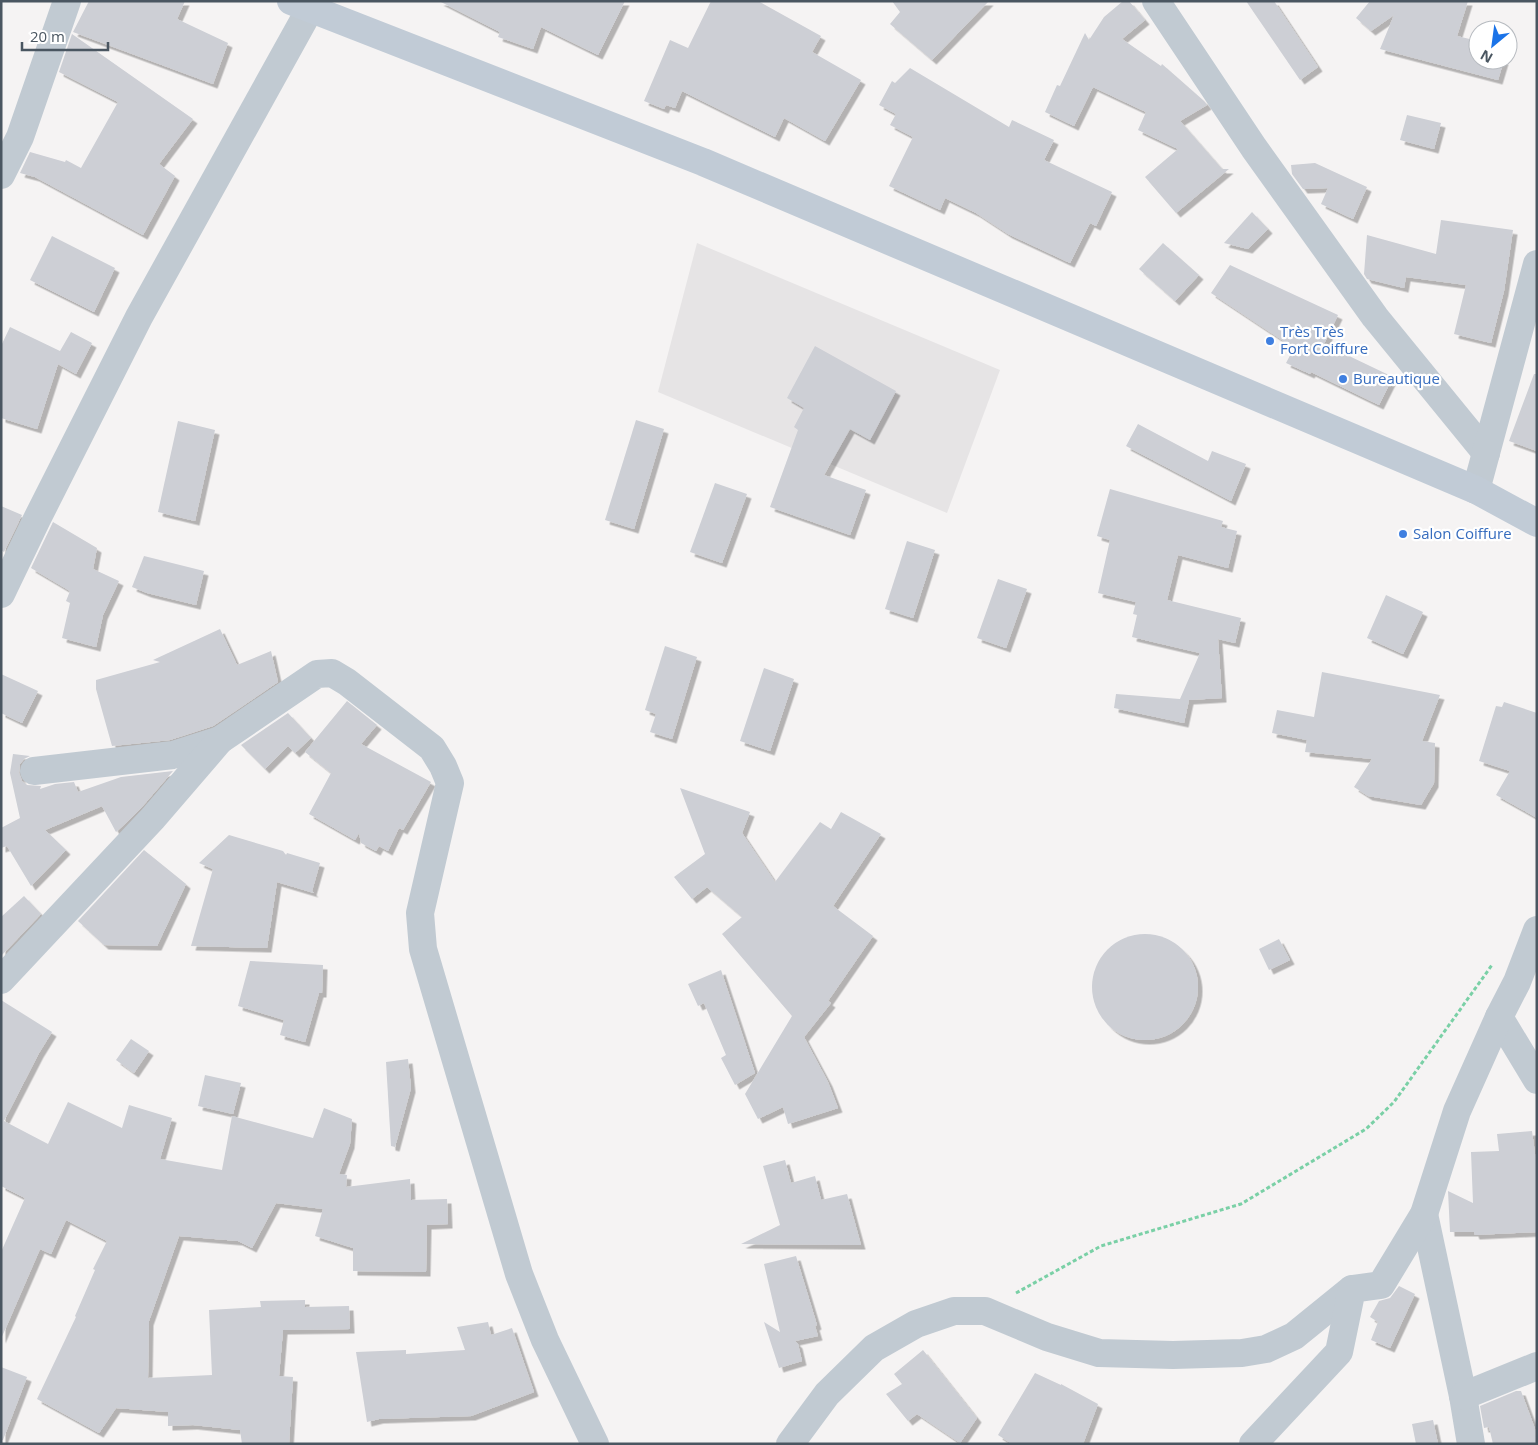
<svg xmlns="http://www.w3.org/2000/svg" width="1538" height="1445" font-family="'Open Sans',sans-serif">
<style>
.education{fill:#e6e4e5}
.building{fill:#cdcfd5;filter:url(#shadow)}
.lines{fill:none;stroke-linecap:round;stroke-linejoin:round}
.path{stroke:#7ad0a6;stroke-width:3;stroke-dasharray:4 2.5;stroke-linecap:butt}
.street{stroke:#c1cad2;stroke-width:28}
.secondary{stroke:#c1cbd6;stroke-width:28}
.shop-dot{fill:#3f7fe0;stroke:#fff;stroke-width:2}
.labels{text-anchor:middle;stroke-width:4.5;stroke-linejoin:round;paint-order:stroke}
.shop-label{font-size:15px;fill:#366cbe;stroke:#fff;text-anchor:start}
</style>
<defs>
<filter id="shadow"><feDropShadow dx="4.5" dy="4.5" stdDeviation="0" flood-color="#0004"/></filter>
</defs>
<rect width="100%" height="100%" fill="#f5f3f3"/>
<polygon class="education" points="697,243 1000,370 947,513 658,392"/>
<g class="building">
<polygon points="89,1 185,1 177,19 228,43 213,84 73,32"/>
<polygon points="439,1 625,1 598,55 541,27 533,49 498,37 500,32"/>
<polygon points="711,1 758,1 821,36 812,52 861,80 825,141 784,118 775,137 682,91 675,108 666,105 664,109 644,101 670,40 688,48"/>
<polygon points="892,1 989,1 932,60 890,24 900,12"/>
<polygon points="1123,1 1129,1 1145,20 1122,39 1161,66 1162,64 1204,101 1207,105 1180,121 1222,169 1229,169 1176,213 1145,177 1178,149 1138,130 1146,112 1093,87 1074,126 1045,112 1057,85 1060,86 1085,33 1089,40 1104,17"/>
<polygon points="1246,1 1274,1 1318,67 1300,80"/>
<polygon points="1370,1 1468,1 1457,36 1478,41 1478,60 1504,60 1498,80 1380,49 1394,15 1371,31 1356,18"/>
<polygon points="72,34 193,119 159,164 175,176 143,235 35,177 20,173 30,152 65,162 66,160 81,168 118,102 59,72"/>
<polygon points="910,68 1009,127 1012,120 1054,140 1044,160 1112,192 1096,226 1090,223 1070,263 1008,234 976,213 945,198 940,210 889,186 913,137 890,125 896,114 879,105 892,81 895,83"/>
<polygon points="1407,115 1441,123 1434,149 1400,140"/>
<polygon points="1315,163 1367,187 1353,219 1321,204 1328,188 1303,189 1292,174 1291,165"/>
<polygon points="1252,212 1268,229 1248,249 1224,243"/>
<polygon points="1441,220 1513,230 1504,291 1491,343 1454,334 1466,285 1406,277 1404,288 1367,279 1364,274 1367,235 1436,254"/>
<polygon points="52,236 115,268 94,312 30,280"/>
<polygon points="1163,243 1199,275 1175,301 1139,269"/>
<polygon points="1230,265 1338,315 1324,344 1393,377 1379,405 1311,372 1310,374 1286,363 1294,348 1211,293"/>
<polygon points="10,327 60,351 71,332 92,343 76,374 58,364 37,429 1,418 1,346"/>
<polygon points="815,346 896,391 870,440 850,429 824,475 866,490 850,535 770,507 798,430 794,427 804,408 787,398"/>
<polygon points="1534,374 1537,374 1537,451 1509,441"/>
<polygon points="636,420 664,429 634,529 605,520"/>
<polygon points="178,421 215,430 195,521 158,512"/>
<polygon points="1138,424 1208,461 1212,451 1246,464 1231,501 1126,446"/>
<polygon points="715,483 747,494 722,563 690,552"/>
<polygon points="1110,489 1223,521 1221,527 1237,531 1228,568 1178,555 1167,600 1241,618 1235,643 1218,639 1222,698 1189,700 1184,723 1114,708 1116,694 1180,699 1200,653 1132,637 1137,615 1133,614 1136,602 1098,593 1110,540 1097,536"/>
<polygon points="1,506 22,515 4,552 1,550"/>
<polygon points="53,522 97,548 93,569 119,581 103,615 96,647 62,638 70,603 66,601 70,591 31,568"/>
<polygon points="907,541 935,550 913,618 885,609"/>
<polygon points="144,556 204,571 196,605 147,593 132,587"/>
<polygon points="998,579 1027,589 1006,648 977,638"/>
<polygon points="1386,595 1423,612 1403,654 1367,638"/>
<polygon points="220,629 237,665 271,651 278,682 213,726 170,740 112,746 96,689 96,680 160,662 153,660"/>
<polygon points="665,646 697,657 672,739 650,732 656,714 645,710"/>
<polygon points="764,668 794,679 770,751 740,741"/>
<polygon points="1322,672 1440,695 1422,741 1435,743 1434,783 1421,805 1368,796 1354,787 1372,759 1305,752 1307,740 1272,733 1277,710 1314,717"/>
<polygon points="1,674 38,691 22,723 1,713"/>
<polygon points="347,701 377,725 361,744 431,782 403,830 399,828 388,851 379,846 376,851 361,843 359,833 355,840 309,814 331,773 305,752"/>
<polygon points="1504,702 1537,713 1537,818 1496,795 1510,771 1479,761 1496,706 1502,707"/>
<polygon points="288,713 311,738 295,753 288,746 265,769 241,745"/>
<polygon points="13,754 30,756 24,759 20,764 19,773 22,781 27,785 41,786 40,789 55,784 74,782 78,792 121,777 173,771 141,808 126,823 116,832 102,806 45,830 66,850 31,886 7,846 1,848 1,828 20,818 10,773"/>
<polygon points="680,788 750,812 742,833 775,882 820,822 831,829 841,812 881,834 833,906 873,936 828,1001 831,1003 804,1037 828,1082 838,1108 788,1124 783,1107 758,1119 745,1094 792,1016 722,934 742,917 707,887 692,899 674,877 705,854"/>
<polygon points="229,835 283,851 286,855 287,853 320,863 312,891 314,893 277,882 267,948 191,946 213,869 199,863"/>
<polygon points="144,850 186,884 157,946 104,945 78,921"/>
<polygon points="24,896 41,914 1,956 1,917"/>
<circle cx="1145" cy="987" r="53"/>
<polygon points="1279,939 1290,960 1269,970 1259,949"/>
<polygon points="250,961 323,965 322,993 319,993 305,1042 280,1035 284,1020 238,1006"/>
<polygon points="721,970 755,1073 735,1085 721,1058 726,1055 704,1003 698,1006 688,984"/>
<polygon points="1,1000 52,1032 39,1053 4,1121 48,1144 68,1102 122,1128 129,1105 172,1118 160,1159 222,1170 232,1116 313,1138 324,1108 352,1119 350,1144 339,1174 347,1175 346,1187 410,1179 411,1200 447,1199 448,1224 427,1225 426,1272 353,1271 353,1248 315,1236 323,1209 276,1203 252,1248 238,1241 179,1236 149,1321 148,1378 212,1375 209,1310 261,1307 260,1301 305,1300 305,1307 349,1306 350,1329 283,1330 279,1376 293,1377 289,1444 242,1444 240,1430 193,1425 168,1426 168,1412 116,1408 99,1433 37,1399 76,1317 75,1316 95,1270 93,1269 107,1241 66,1220 51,1254 40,1249 1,1339 1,1252 25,1198 1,1186"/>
<polygon points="131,1039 149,1051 134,1073 116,1060"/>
<polygon points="408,1059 411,1088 395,1147 391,1146 386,1062"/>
<polygon points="205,1075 241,1083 233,1114 198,1106"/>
<polygon points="1532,1131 1537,1169 1537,1232 1475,1235 1474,1232 1450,1232 1448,1191 1473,1203 1471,1152 1499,1151 1497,1134"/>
<polygon points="785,1160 791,1183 815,1176 821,1200 847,1194 861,1245 741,1244 780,1225 763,1166"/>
<polygon points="796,1256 817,1325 815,1326 818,1336 795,1341 798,1344 802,1361 779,1368 764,1322 780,1332 764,1264"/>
<polygon points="1399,1286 1415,1294 1390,1348 1371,1340 1378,1322 1370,1317 1379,1301 1390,1298"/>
<polygon points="488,1322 491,1335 512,1328 534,1392 471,1416 379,1419 367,1422 356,1352 406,1350 406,1354 465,1350 457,1327"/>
<polygon points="923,1350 977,1418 960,1443 917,1414 908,1421 886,1394 902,1384 894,1374"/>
<polygon points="1,1367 27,1377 3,1440 1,1440"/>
<polygon points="1035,1373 1061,1385 1061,1384 1098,1404 1083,1444 1012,1444 998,1435"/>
<polygon points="1516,1391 1521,1391 1535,1429 1537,1444 1493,1444 1489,1427 1484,1428 1480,1406"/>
<polygon points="1433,1420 1438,1444 1416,1444 1412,1424"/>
</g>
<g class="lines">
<polyline class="path" points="1016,1293 1101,1246 1241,1204 1366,1129 1394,1102 1492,965"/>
<g class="street">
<polyline points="1156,1 1254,148 1375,317 1486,453"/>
<polyline points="1,175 20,137 67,1"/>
<polyline points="1476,490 1537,264"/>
<polyline points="1,594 37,519 139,317 310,9"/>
<polyline points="34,771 173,755 220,740"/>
<polyline points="1,980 153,818 220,740 317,674 332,673 347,682 432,748 443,766 450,783 420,913 423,949 519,1274 545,1340 595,1444"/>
<polyline points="1499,1017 1537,1080"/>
<polyline points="1424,1214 1463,1396 1471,1444"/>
<polyline points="1463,1396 1537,1366"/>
<polyline points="790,1444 827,1394 874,1348 916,1324 954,1311 985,1311 1047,1337 1099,1353 1173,1355 1242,1353 1266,1349 1294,1336 1352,1289"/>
<polyline points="1253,1444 1339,1352 1352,1289 1381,1285 1424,1214 1457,1111 1499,1017 1517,982 1537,930"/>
</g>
<polyline class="secondary" points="291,1 703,162 1476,490 1537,523"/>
</g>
<g class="shop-dot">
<circle cx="1270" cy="341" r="5"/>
<circle cx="1343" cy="379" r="5"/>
<circle cx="1403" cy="534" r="5"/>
</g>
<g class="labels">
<g class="shop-label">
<text x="1280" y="337">Très Très<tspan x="1280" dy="17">Fort Coiffure</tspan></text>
<text x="1353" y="384">Bureautique</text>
<text x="1413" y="539">Salon Coiffure</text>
</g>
</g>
<rect width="1538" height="1445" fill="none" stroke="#4a5661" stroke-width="5"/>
<g transform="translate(1493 45) rotate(209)"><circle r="24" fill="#ffffff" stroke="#b7bbc0"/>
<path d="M0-4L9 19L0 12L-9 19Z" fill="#1a73e8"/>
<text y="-8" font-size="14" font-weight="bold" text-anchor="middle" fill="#4a5661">N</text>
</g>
<path d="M22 42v8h86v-8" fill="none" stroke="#4a5661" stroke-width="2.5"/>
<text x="30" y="42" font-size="15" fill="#4a5661" stroke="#ffffff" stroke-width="4" paint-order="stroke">20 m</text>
</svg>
